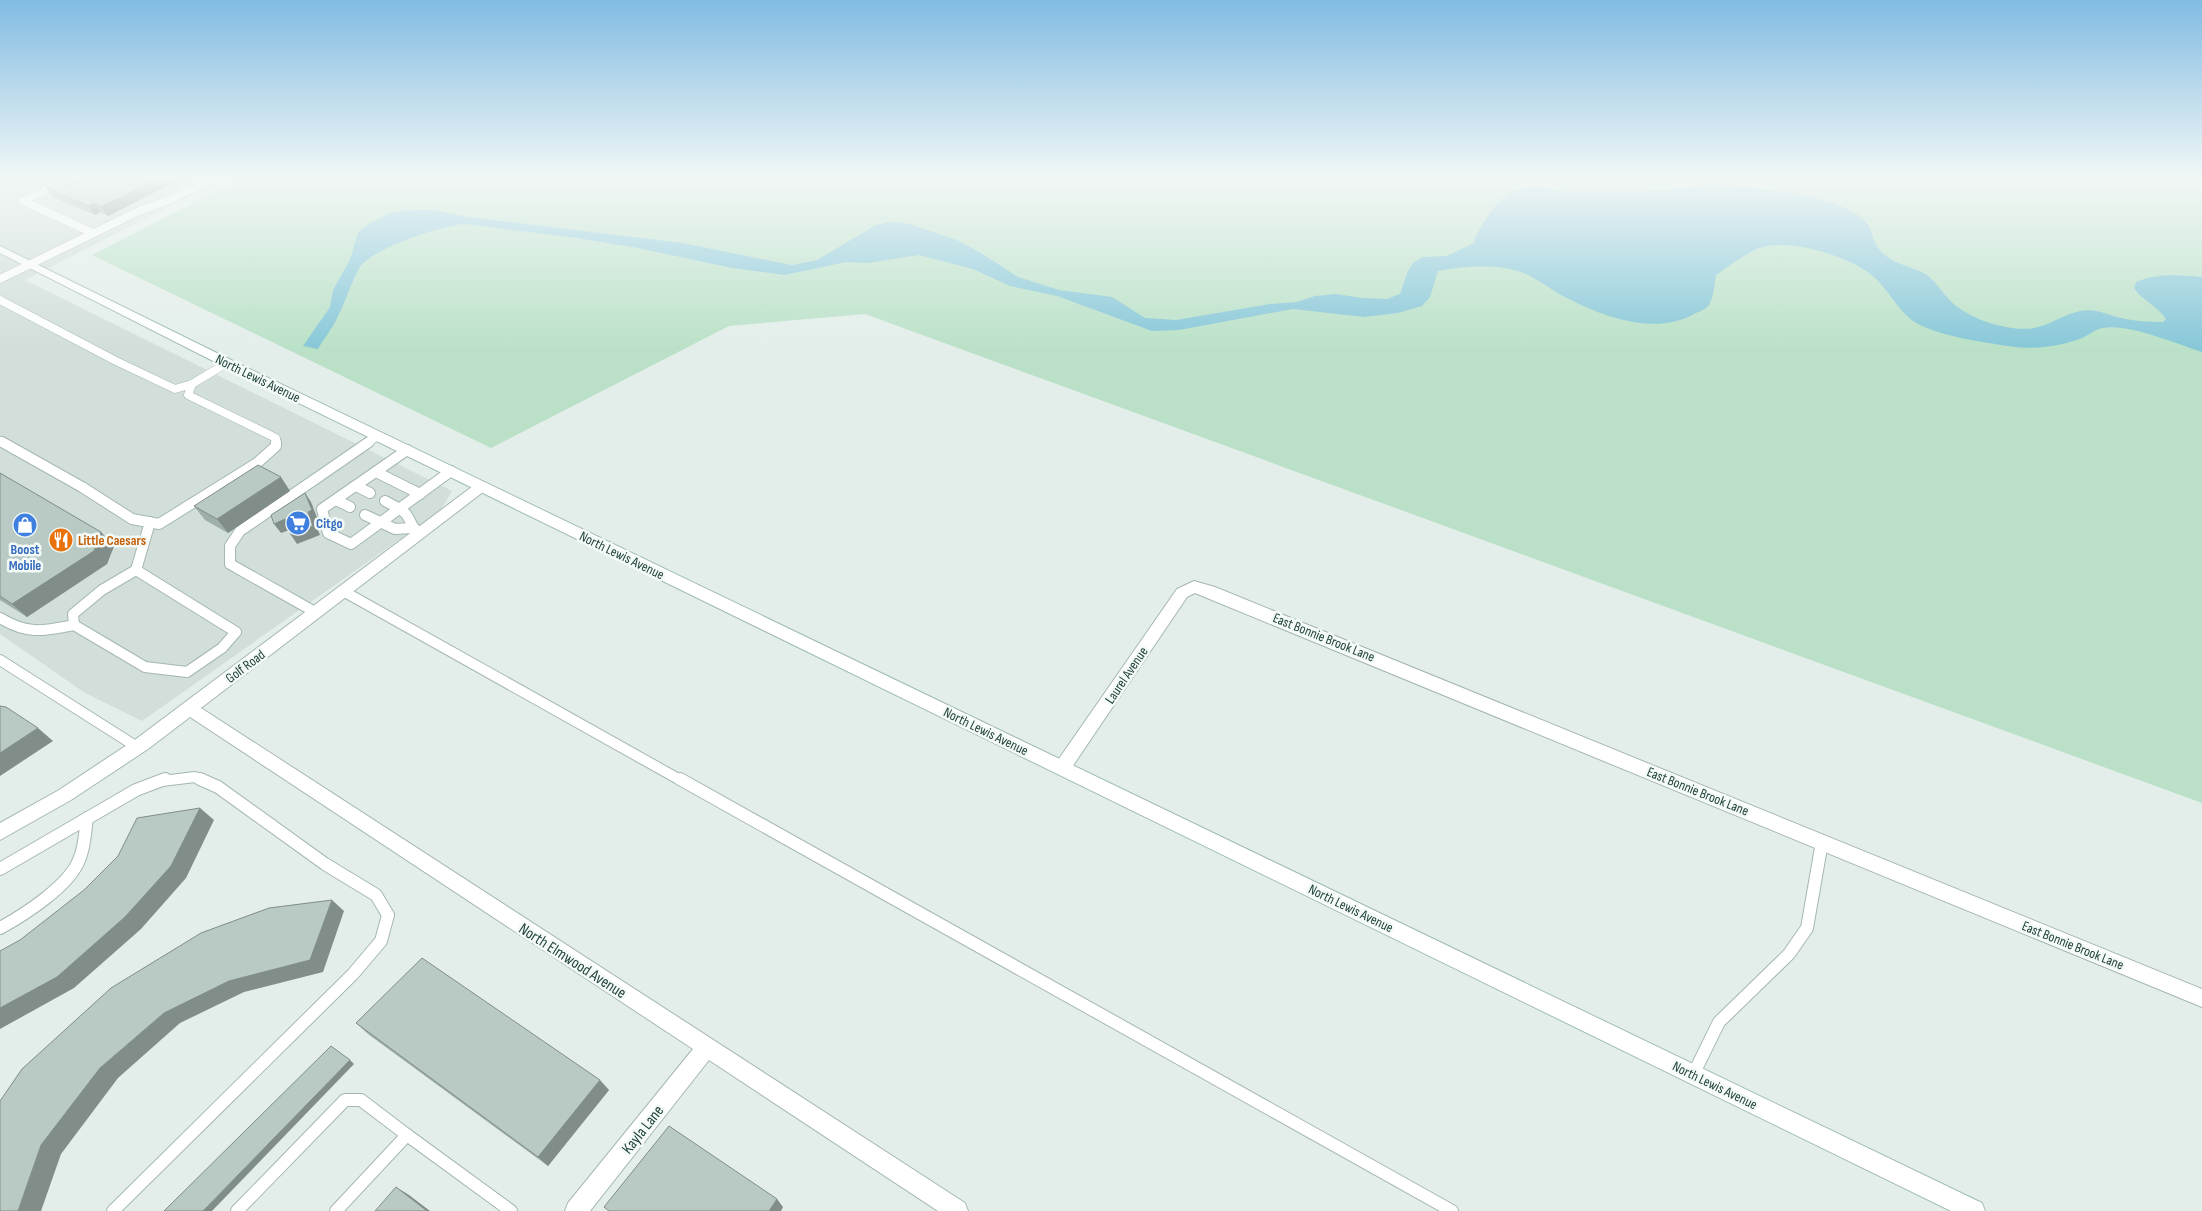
<svg xmlns="http://www.w3.org/2000/svg" width="2202" height="1211" font-family="'Sofia Sans Condensed',sans-serif">
<style>
.built{fill:#d1ded9}
.green{fill:#bae1c7}
.water{fill:#87c7d8}
.lines{fill:none;stroke-linecap:round;stroke-linejoin:round}
.service-far2-casing{stroke:#a5b7b2;stroke-width:9}
.service-far1-casing{stroke:#a5b7b2;stroke-width:12}
.service-casing{stroke:#a5b7b2;stroke-width:14}
.minor-casing{stroke:#a5b7b2;stroke-width:2}
.secondary-casing{stroke:#a0bbb3;stroke-width:2}
.service-far2{stroke:#fff;stroke-width:8}
.service-far1{stroke:#fff;stroke-width:10}
.service{stroke:#fff;stroke-width:12}
.minor{fill:#fff;fill-rule:evenodd}
.secondary{fill:#fff;fill-rule:evenodd}
.wall{fill:#9eaea8}
.shaded-wall{fill:#818d88}
.building{fill:#b8cac3;stroke:#818d88}
.labels{text-anchor:middle;stroke-width:5;stroke-linejoin:round;paint-order:stroke}
.street-label{font-size:14px;fill:#21423b;stroke:#f4faf8}
.shop-label{font-size:14px;font-weight:bold;fill:#366cbe;stroke:#f4faf8;text-anchor:start}
.food-label{font-size:14px;font-weight:bold;fill:#c56008;stroke:#f4faf8;text-anchor:start}
.near-street-label{font-size:16px;fill:#21423b;stroke:#f4faf8}
</style>
<rect width="100%" height="100%" fill="#e3eeea"/>
<polygon class="built" points="0,179 224,179 25,280 452,491 440,511 142,721 85,693 0,634"/>
<polygon class="green" points="240,179 2202,179 2202,803 865,314 729,326 491,448 92,255"/>
<path class="water" d="M1713,185C1752,188 1833,192 1863,219C1877,231 1867,243 1889,258C1901,266 1916,268 1927,275C1935,281 1941,291 1948,298C1955,307 1968,314 1979,319C1996,326 2021,332 2038,327C2056,322 2069,311 2088,310C2099,310 2111,316 2121,318C2135,321 2149,322 2163,322L2166,319C2158,306 2142,301 2134,288L2136,282C2158,273 2179,275 2202,277V352C2177,344 2128,323 2103,328C2096,329 2089,335 2082,338C2059,347 2032,350 2008,346C1982,342 1946,337 1922,326C1900,316 1892,294 1875,278C1854,257 1786,236 1757,249C1743,255 1729,266 1716,275C1714,285 1714,296 1709,305C1706,309 1701,311 1696,313C1657,336 1606,318 1569,299C1552,291 1535,276 1518,271C1496,264 1461,266 1438,271L1430,297L1422,306L1398,313L1364,317L1293,309L1179,330L1152,331L1057,296L1010,286L973,269L919,255L867,263L846,262L785,275L732,268L638,248L577,238L465,224C443,225 371,249 360,267C351,282 346,301 338,316C333,328 324,338 318,349L303,346L330,307L333,290L350,260L358,232L370,223L393,212L410,210H434L468,217L682,243L792,265L817,260L876,225L890,222L909,224L957,240L981,253L1018,277L1059,290L1112,297L1145,318L1176,320L1270,304L1297,302L1315,296L1336,294L1362,298L1387,299L1400,294L1408,271L1413,263L1423,257L1447,256L1474,243C1476,231 1499,197 1511,192C1537,181 1550,190 1575,192C1590,192 1606,192 1621,192C1652,192 1682,188 1713,185Z"/>
<g class="lines">
<defs>
<g id="service-far2">
<polyline points="68,179 23,201 93,233"/>
<polyline points="0,279 139,211 174,198 212,179"/>
<polyline points="0,300 116,361 175,389 192,384"/>
<polyline points="227,363 192,384 188,395 276,438 276,443"/>
<polyline points="0,441 4,443"/>
<polyline points="367,443 378,436"/>
</g>
<g id="service-far1">
<polyline points="2,442 82,487 132,519 159,524 257,463 276,446 276,442"/>
<polyline points="407,450 322,509 328,533 351,544 451,471"/>
<polyline points="376,472 420,494"/>
<polyline points="356,486 370,493"/>
<polyline points="336,500 350,507"/>
<path d="M385,501C392,505 400,508 406,514C412,522 411,528 420,533"/>
<polyline points="365,515 395,529 412,528"/>
<polygon points="136,570 236,632 222,648 187,672 145,667 74,625 73,614 102,590"/>
<polyline points="136,570 150,522"/>
<polyline points="343,591 682,781"/>
<polyline points="315,612 230,564 230,546 240,531 369,442"/>
<path d="M0,618C28,635 43,631 74,625"/>
<polyline points="0,660 137,747"/>
<polyline points="162,781 195,777 203,781"/>
</g>
<g id="service">
<polyline points="680,779 1452,1211"/>
<polyline points="0,869 136,790 165,779"/>
<path d="M0,928C24,915 69,886 79,860C85,847 85,832 87,818"/>
<polyline points="1693,1075 1719,1022 1789,954 1807,928 1822,842"/>
<polyline points="113,1211 353,974 381,941 388,915 376,895 325,864 218,787 200,779"/>
<polyline points="237,1211 345,1100 361,1100 407,1135"/>
<polyline points="336,1211 407,1135 511,1211"/>
</g>
<g id="minor">
<polygon points="482,481 489,486 487,489 201,708 965,1203 968,1211 938,1211 709,1060 590,1211 565,1211 568,1203 693,1049 190,717 148,749 71,800 0,840 0,823 59,790 136,739 477,483"/>
<polygon points="1194,581 1215,587 2202,989 2202,1007 1195,593 1187,597 1068,773 1062,775 1056,773 1054,768 1056,763 1177,589"/>
</g>
<polygon id="secondary" points="0,246 231,360 1982,1203 1985,1211 1951,1211 223,366 0,253"/>
</defs>
<use href="#service-far2" class="service-far2-casing"/>
<use href="#service-far1" class="service-far1-casing"/>
<use href="#service" class="service-casing"/>
<use href="#minor" class="minor-casing"/>
<use href="#secondary" class="secondary-casing"/>
<use href="#service-far2" class="service-far2"/>
<use href="#service-far1" class="service-far1"/>
<use href="#service" class="service"/>
<use href="#minor" class="minor"/>
<use href="#secondary" class="secondary"/>
</g>
<g class="wall">
<polygon points="181,179 108,216 100,212 95,215 52,197 46,188 65,185"/>
<polygon points="0,473 114,546 107,564 27,617 0,600"/>
<polygon points="290,491 228,533 205,520 194,506"/>
<polygon points="356,1023 609,1090 548,1166 368,1034"/>
</g>
<g class="shaded-wall">
<polygon points="157,179 181,179 108,216 101,207"/>
<polygon points="94,203 100,212 95,215 89,206"/>
<polygon points="281,477 290,491 228,533 217,519"/>
<polygon points="305,493 311,502 318,520 314,521 320,535 297,544 291,535 308,512"/>
<polygon points="285,519 292,529 281,533 274,524"/>
<polygon points="101,532 114,546 107,564 27,617 12,604"/>
<polygon points="38,728 53,741 0,776 0,753"/>
<polygon points="200,808 214,820 186,878 141,929 74,988 0,1029 0,1008"/>
<polygon points="332,900 344,911 323,972 244,992 180,1023 118,1078 61,1154 41,1211 18,1211 41,1145 100,1068 164,1013"/>
<polygon points="350,1060 354,1064 212,1211 203,1211"/>
<polygon points="600,1080 609,1090 548,1166 538,1157"/>
<polygon points="396,1187 409,1195 430,1211 427,1211"/>
<polygon points="777,1199 783,1207 781,1211 769,1211"/>
</g>
<g class="building">
<polygon points="76,179 157,179 101,207 94,203 89,206 46,188 58,182 65,185"/>
<polygon points="258,465 281,477 217,519 194,506"/>
<polygon points="0,473 101,532 94,551 12,604 0,596"/>
<polygon points="305,493 312,510 308,512 313,526 291,535 285,519 274,524 271,515"/>
<polygon points="0,706 6,707 38,728 0,753"/>
<polygon points="200,808 171,866 125,917 57,977 0,1008 0,951 20,940 84,890 118,856 137,818"/>
<polygon points="332,900 310,960 229,981 164,1013 100,1068 41,1145 18,1211 0,1211 0,1101 22,1069 111,988 201,933 269,908"/>
<polygon points="422,958 600,1080 538,1157 356,1023"/>
<polygon points="331,1046 350,1060 203,1211 164,1211"/>
<polygon points="669,1126 777,1199 769,1211 609,1211 604,1207"/>
<polygon points="396,1187 427,1211 375,1211"/>
</g>
<linearGradient id="sky" x2="0" y2="1"><stop stop-color="#81bce2"/><stop offset="0.51" stop-color="#f2f7f6"/><stop offset="1" stop-color="#f2f7f6" stop-opacity="0"/></linearGradient>
<rect width="2202" height="349" fill="url(#sky)"/>
<defs>
<symbol id="supermarket-disc" viewBox="-11 -11 22 22"><circle r="9.5" fill="#3f7fe0" stroke="#f4faf8"/><path d="M-6-5.5h2.5l.6 2H6L4.5 2H-2.5L-4.4-4H-6ZM-1.5 3.2a1.3 1.3 0 1 0 .1 0ZM3 3.2a1.3 1.3 0 1 0 .1 0Z" fill="#fff"/></symbol>
<symbol id="shop-disc" viewBox="-11 -11 22 22"><circle r="9.5" fill="#3f7fe0" stroke="#f4faf8"/><path d="M-5-2.5h2.3a2.7 3.5 0 0 1 5.4 0H5L5.5 6h-11ZM-1.5-2.5h3a1.5 2.3 0 0 0-3 0Z" fill="#fff"/></symbol>
<symbol id="restaurant-disc" viewBox="-11 -11 22 22"><circle r="9.5" fill="#e8710a" stroke="#f4faf8"/><path d="M-5-6h1v4h1v-4h1v4h1v-4h1v5L-1.5 .5V6h-2V.5L-5-1ZM5-6V6H3V1.5H1.5Q1.5-4 5-6Z" fill="#fff"/></symbol>
</defs>
<g fill-rule="evenodd">
<use href="#supermarket-disc" x="284" y="509" width="28" height="28"/>
<use href="#shop-disc" x="11" y="511" width="28" height="28"/>
<use href="#restaurant-disc" x="47" y="526" width="28" height="28"/>
</g>
<g class="labels">
<g class="street-label">
<text transform="translate(258 378) rotate(26)" y="5">North Lewis Avenue</text>
<text transform="translate(622 555) rotate(26)" y="5">North Lewis Avenue</text>
<text transform="translate(1324 637) rotate(22)" y="5">East Bonnie Brook Lane</text>
<text transform="translate(245 666) rotate(-37)" y="5">Golf Road</text>
<text transform="translate(1126 675) rotate(-56)" y="5">Laurel Avenue</text>
<text transform="translate(986 731) rotate(26)" y="5">North Lewis Avenue</text>
<text transform="translate(1698 791) rotate(22)" y="5">East Bonnie Brook Lane</text>
<text transform="translate(1351 908) rotate(26)" y="5">North Lewis Avenue</text>
<text transform="translate(2073 945) rotate(22)" y="5">East Bonnie Brook Lane</text>
<text transform="translate(1715 1085) rotate(26)" y="5">North Lewis Avenue</text>
</g>
<g class="shop-label">
<text x="316" y="528">Citgo</text>
<text x="25" y="554" text-anchor="middle">Boost<tspan x="25" dy="16">Mobile</tspan></text>
</g>
<g class="food-label">
<text x="78" y="545">Little Caesars</text>
</g>
<g class="near-street-label">
<text transform="translate(573 960) rotate(33)" y="6">North Elmwood Avenue</text>
<text transform="translate(642 1129) rotate(-52)" y="6">Kayla Lane</text>
</g>
</g>
</svg>
